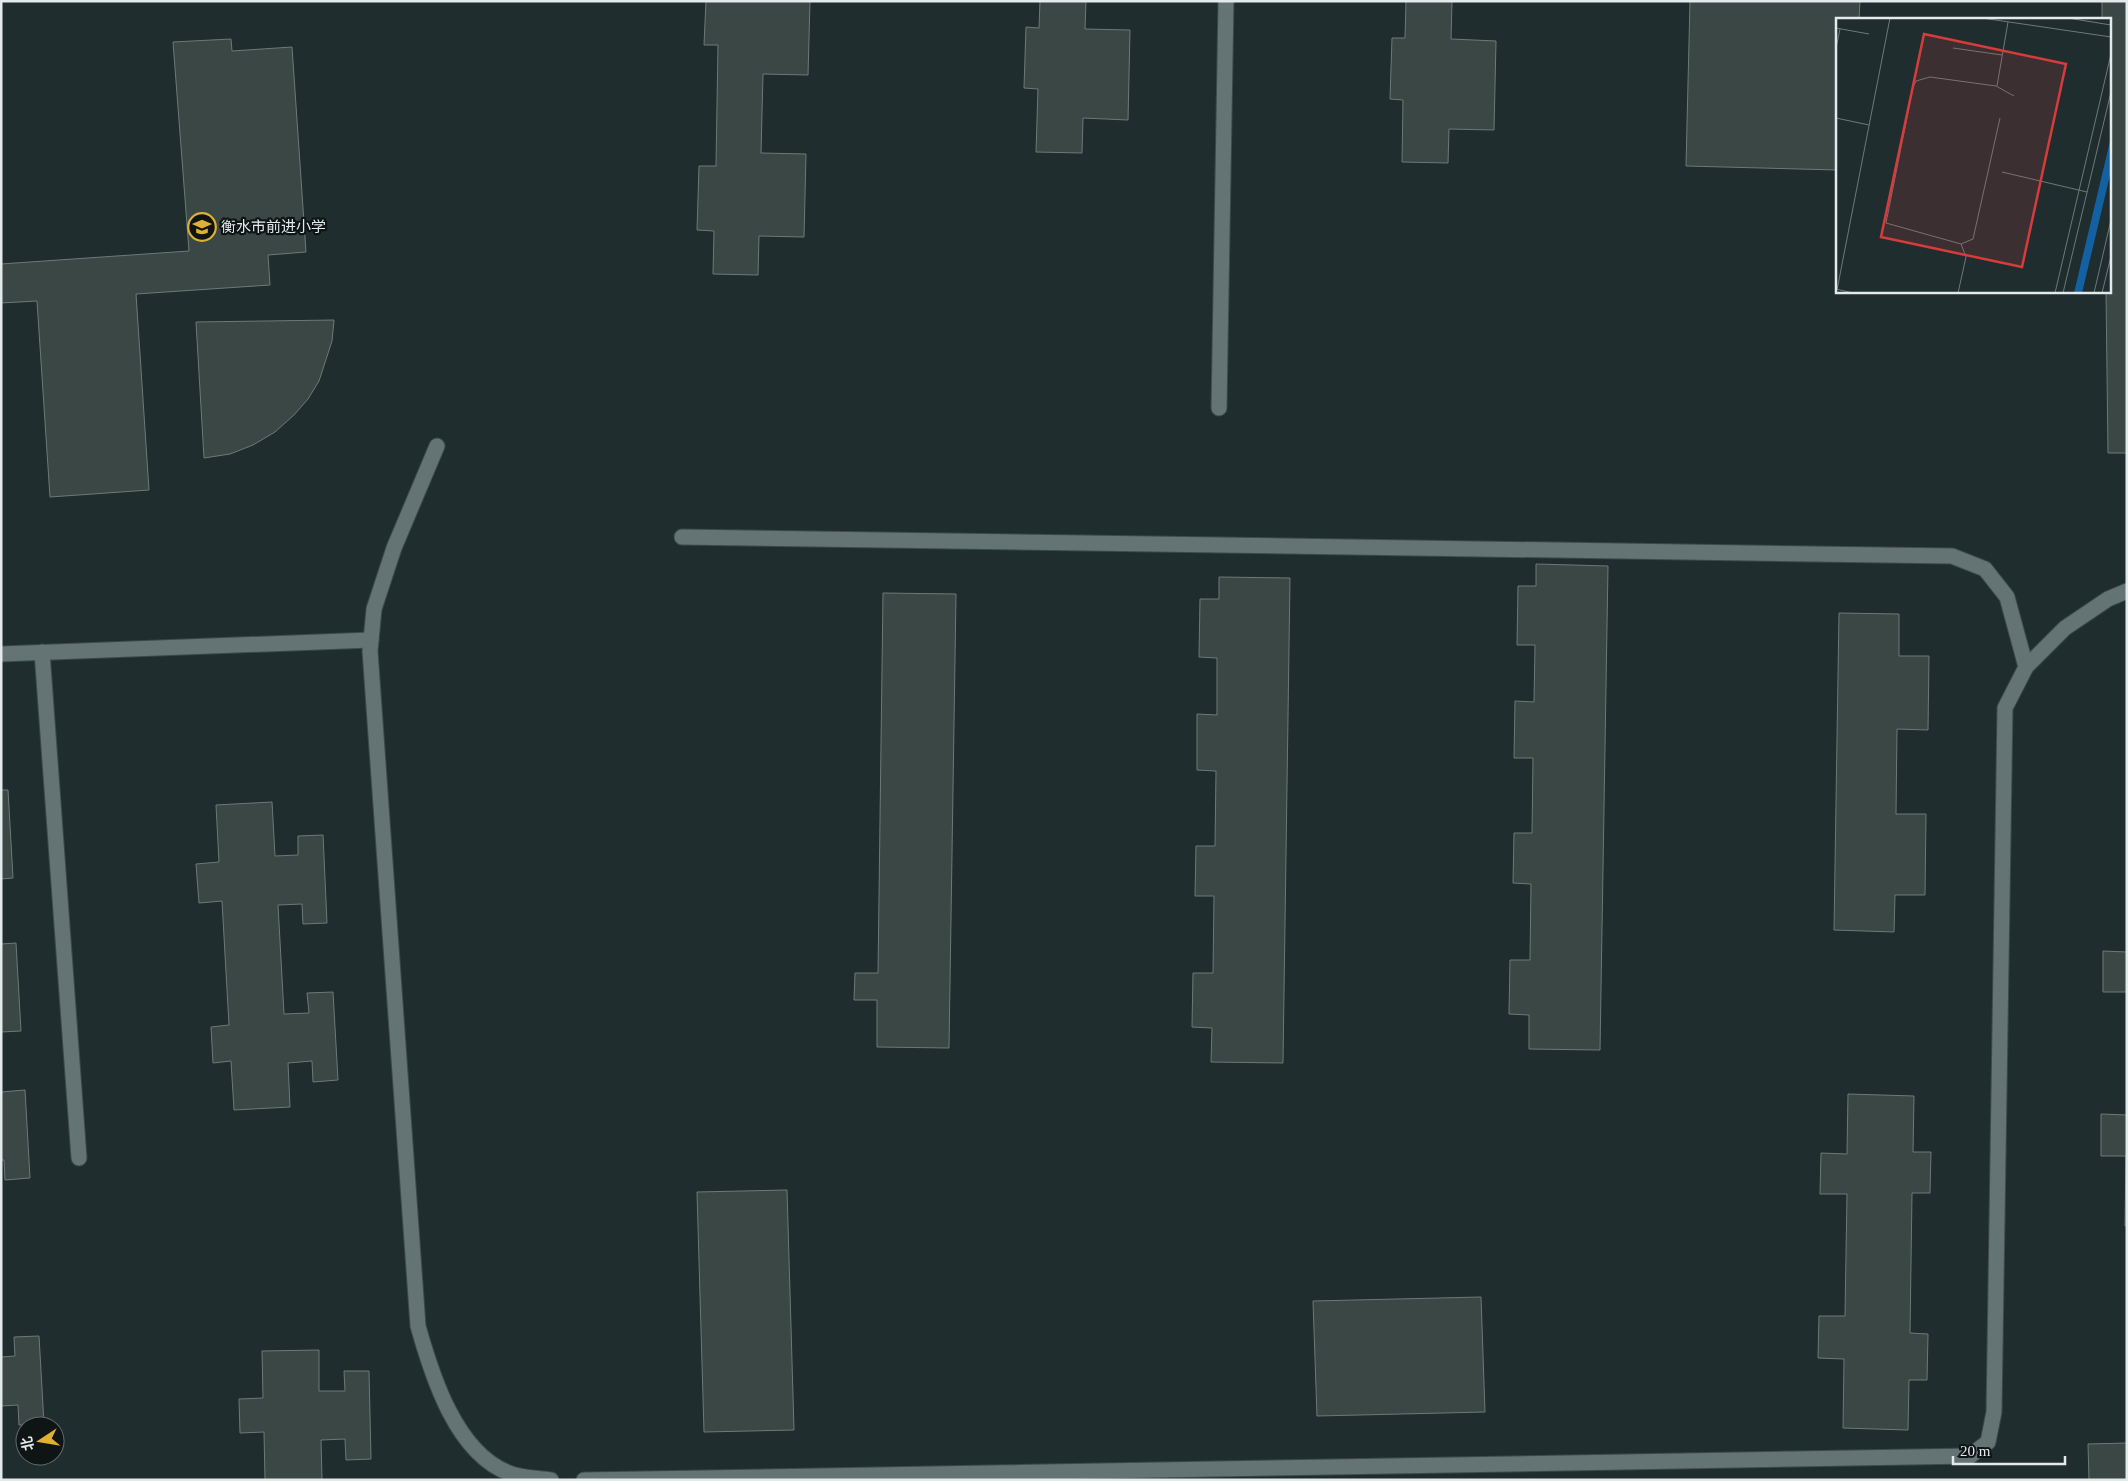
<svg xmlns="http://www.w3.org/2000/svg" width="2128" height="1481" font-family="'Times New Roman','Noto Sans SC',serif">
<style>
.building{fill:#3a4744;stroke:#6c7a77}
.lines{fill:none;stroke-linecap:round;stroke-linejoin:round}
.lane-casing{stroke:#3d494a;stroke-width:17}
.lane{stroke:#647374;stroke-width:15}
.labels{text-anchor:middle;stroke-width:4.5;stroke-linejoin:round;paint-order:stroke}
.poi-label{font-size:15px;fill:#e2eaeb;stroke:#0f1415;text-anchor:start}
.inset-road{fill:none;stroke:#6e797a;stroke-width:1}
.view{fill:#d73b3c;fill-opacity:0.15;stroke:#d73b3c;stroke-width:2.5}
.inset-edge{fill:none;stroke:#e2eaeb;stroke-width:2.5}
</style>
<rect width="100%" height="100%" fill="#202d2f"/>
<g class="building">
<polygon points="706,1 810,1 808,75 763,74 761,153 806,154 804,237 759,236 758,275 713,274 714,231 697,230 699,166 716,166 718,45 704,45"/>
<polygon points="1040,1 1086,1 1085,29 1130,30 1128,120 1083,118 1082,153 1036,152 1038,89 1024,88 1026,27 1039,28"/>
<polygon points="1406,1 1452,1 1451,39 1496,41 1494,130 1449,129 1448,163 1402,162 1403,100 1390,99 1392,38 1405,38"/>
<polygon points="1690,1 1860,1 1859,19 1837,19 1837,170 1686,166"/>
<polygon points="2102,1 2127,1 2127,453 2108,453 2106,291 2109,291 2109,19 2102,19"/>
<polygon points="231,39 232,51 292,47 306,252 268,255 270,285 136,294 149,490 50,497 37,301 1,303 1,264 189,251 173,42"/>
<polygon points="334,320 332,341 319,381 308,399 294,415 275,432 253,445 230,454 204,458 196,322"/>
<polygon points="1536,564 1608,566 1600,1050 1529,1049 1529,1015 1509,1014 1510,960 1530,960 1531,884 1513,883 1514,833 1532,833 1533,758 1514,758 1515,701 1534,702 1535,645 1517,645 1518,586 1536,586"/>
<polygon points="1219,577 1290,578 1283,1063 1211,1062 1212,1028 1192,1027 1193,973 1213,973 1214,896 1195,896 1196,846 1215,846 1216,771 1197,770 1197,714 1217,715 1217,658 1199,657 1200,599 1219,599"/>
<polygon points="883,593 956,594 949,1048 877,1047 877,1000 854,1000 855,973 878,973"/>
<polygon points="1839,613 1899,614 1899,656 1929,656 1928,730 1897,729 1896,814 1926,814 1925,895 1895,895 1894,932 1834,930"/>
<polygon points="1,790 8,790 13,878 1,879"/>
<polygon points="272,802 275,856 298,855 298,836 323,835 327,923 303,924 302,904 278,905 284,1014 309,1013 307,993 333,992 338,1080 313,1082 312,1061 288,1063 290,1107 234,1110 231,1061 213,1063 211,1027 229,1025 222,901 199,903 196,864 219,862 216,805"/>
<polygon points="16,943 21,1031 1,1032 1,944"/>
<polygon points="2103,951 2127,952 2127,992 2103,992"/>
<polygon points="25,1090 30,1178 5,1180 4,1160 1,1160 1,1092"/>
<polygon points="1848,1094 1914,1096 1913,1152 1931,1152 1930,1193 1912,1193 1910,1333 1928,1334 1927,1380 1909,1380 1908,1430 1843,1428 1844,1359 1818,1358 1819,1316 1845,1316 1847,1194 1820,1194 1821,1153 1847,1154"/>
<polygon points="2101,1114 2127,1115 2127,1226 2125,1226 2126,1156 2101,1156"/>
<polygon points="787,1190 794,1430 704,1432 697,1192"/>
<polygon points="1481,1297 1485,1412 1317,1416 1313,1301"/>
<polygon points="39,1336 44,1424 19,1425 18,1405 1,1406 1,1357 15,1356 14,1337"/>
<polygon points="319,1350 319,1391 345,1391 344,1371 369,1371 371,1459 346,1460 345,1439 321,1440 322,1480 265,1480 264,1432 240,1433 239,1399 263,1398 262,1351"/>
<polygon points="2127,1443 2127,1480 2089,1480 2088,1444"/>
</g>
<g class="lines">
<defs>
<g id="lane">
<polyline points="1219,408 1226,1"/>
<path d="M437,446L394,548L374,609L370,651L418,1326C432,1376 456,1453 509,1473C521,1478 538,1478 551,1480"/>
<polyline points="682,537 1952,556 1985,569 2007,597 2026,667"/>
<polyline points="42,652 79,1158"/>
<polyline points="1,654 371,640"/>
<polyline points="584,1480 1970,1456 1988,1442 1994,1412 2005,708 2026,667 2065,628 2108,599 2127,591"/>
</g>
</defs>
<use href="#lane" class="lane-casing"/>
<use href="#lane" class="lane"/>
</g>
<defs>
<symbol id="school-ring" viewBox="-11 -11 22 22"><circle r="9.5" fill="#0f1415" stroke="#deb133" stroke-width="1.5"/><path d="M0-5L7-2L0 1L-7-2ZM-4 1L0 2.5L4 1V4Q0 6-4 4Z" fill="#deb133"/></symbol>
</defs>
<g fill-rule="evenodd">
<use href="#school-ring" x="186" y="211" width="32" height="32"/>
</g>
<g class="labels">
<g class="poi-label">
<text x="221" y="232">衡水市前进小学</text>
</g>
</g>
<g transform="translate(1836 18)">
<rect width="275" height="275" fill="#202d2f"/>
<path d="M275,119V153L246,275H238Z" fill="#1361a3"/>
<path class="inset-road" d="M146,0L275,19M232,0L275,7M0,10L33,16M0,30L4,11M117,30L166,37M161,68L172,4M0,100L33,107M166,154L251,174M125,226L137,221L164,100M0,271L17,275M1,272L54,0M122,275L130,239L125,226L50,205L77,69L80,63L94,59L160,68L178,78M219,275L275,36M227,275L275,74M258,275L275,202M266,275L275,238"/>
<path class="view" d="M88,16L230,46L186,249L45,219Z"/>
<rect width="275" height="275" class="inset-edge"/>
</g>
<rect width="2128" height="1481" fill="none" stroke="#e2eaeb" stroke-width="5"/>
<g transform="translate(40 1441) rotate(258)"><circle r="24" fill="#0f1415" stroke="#636a6b"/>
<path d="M0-4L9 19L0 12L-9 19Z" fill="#deb133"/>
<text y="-8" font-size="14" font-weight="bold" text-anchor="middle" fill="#e2eaeb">北</text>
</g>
<path d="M1953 1456v8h112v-8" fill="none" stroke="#e2eaeb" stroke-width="2.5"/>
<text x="1960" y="1456" font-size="15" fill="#e2eaeb" stroke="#0f1415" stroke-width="4" paint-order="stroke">20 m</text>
</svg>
